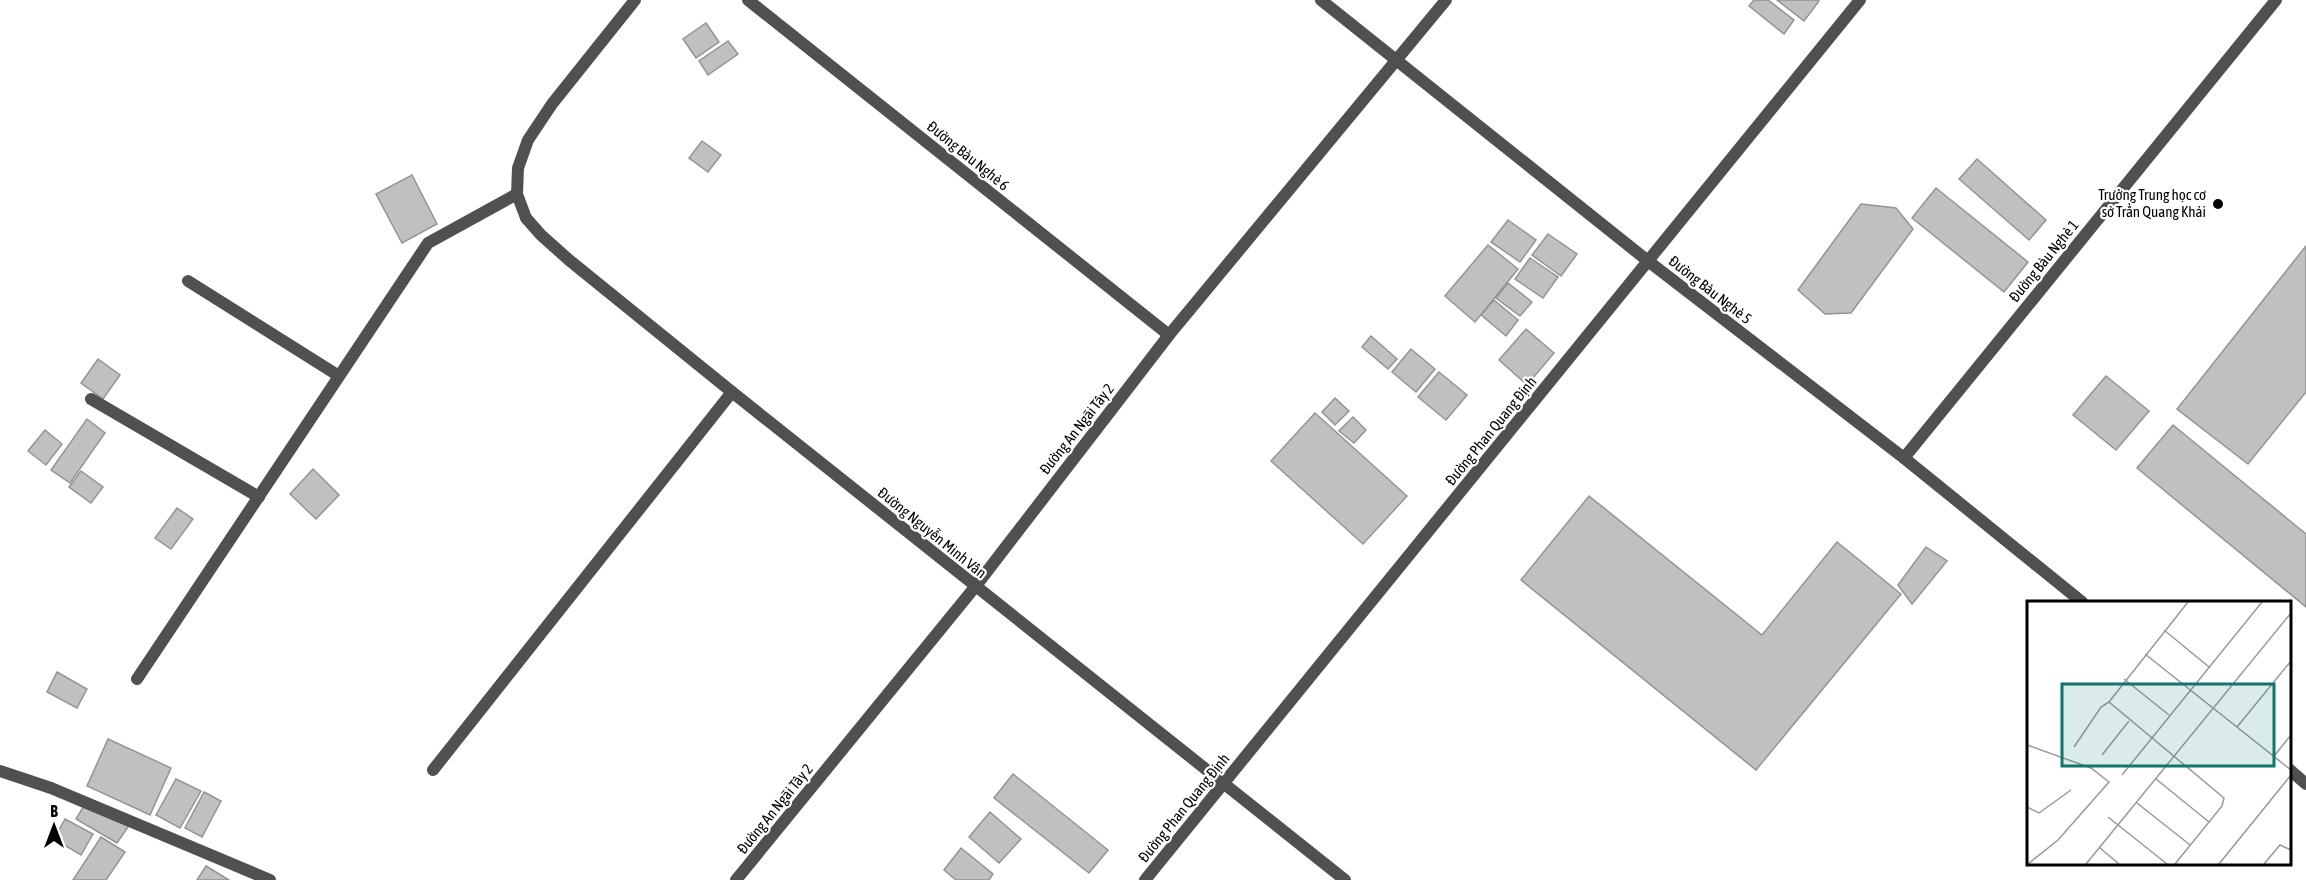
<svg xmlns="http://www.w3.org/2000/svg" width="2306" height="880" font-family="'Asap Condensed',sans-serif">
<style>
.building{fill:#c0c0c0;stroke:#949494;stroke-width:1.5}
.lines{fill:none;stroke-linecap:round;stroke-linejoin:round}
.lane{stroke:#505050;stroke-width:12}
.street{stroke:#505050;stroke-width:12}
.poi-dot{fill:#000;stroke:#fff;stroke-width:2}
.labels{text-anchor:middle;stroke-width:4.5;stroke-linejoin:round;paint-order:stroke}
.street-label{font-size:15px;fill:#000;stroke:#fff}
.poi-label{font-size:15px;fill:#000;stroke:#fff;text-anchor:end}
.inset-road{fill:none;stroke:#999;stroke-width:1.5}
.view{fill:#0f766e;fill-opacity:0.15;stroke:#0f766e;stroke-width:3}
.inset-edge{fill:none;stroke:#000;stroke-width:3}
</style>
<rect width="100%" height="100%" fill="#fff"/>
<g class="building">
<polygon points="1754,0 1768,0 1794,20 1784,34 1749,6"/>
<polygon points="1777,0 1818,0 1819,1 1804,21"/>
<polygon points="706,23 719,42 696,58 683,39"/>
<polygon points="728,41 738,54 708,75 699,61"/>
<polygon points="702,141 721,155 708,172 689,158"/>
<polygon points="1977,159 2046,220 2029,240 1959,179"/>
<polygon points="412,175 437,224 402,243 376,194"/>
<polygon points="1936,188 2028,262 2004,292 1912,218"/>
<polygon points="1861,204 1896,208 1913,229 1851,313 1825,314 1798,290"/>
<polygon points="1508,220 1536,240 1520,262 1491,242"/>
<polygon points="1548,234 1577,254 1561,276 1532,255"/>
<polygon points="1488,245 1518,269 1475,322 1445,296"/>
<polygon points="2306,246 2306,392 2248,464 2177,409"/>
<polygon points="1530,258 1558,277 1543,298 1515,279"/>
<polygon points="1508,283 1532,302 1520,316 1496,298"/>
<polygon points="1494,300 1518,320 1506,336 1481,315"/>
<polygon points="1526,329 1554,353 1527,385 1499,360"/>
<polygon points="1371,336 1397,359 1388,369 1362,347"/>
<polygon points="1411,349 1435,369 1416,392 1392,372"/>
<polygon points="98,359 120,375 103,399 81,383"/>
<polygon points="1439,372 1467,395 1446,420 1418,397"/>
<polygon points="2106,376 2149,411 2116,450 2073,415"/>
<polygon points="1335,398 1349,411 1335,425 1322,412"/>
<polygon points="1315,413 1407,496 1363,544 1271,461"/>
<polygon points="1353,417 1366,430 1354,443 1339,431"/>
<polygon points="87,419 105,433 70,483 51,470"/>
<polygon points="2173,425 2306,534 2306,607 2137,468"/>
<polygon points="45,430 62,444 46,465 28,451"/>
<polygon points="313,469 339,495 316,519 290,494"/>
<polygon points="81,471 103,487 91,503 69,487"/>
<polygon points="1589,496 1762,635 1837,542 1901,594 1756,770 1521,580"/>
<polygon points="177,508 193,519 171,549 155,538"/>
<polygon points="1926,547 1947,561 1912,604 1898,585"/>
<polygon points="57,672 87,689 77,708 47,692"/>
<polygon points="108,739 171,768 150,815 87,786"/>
<polygon points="1013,774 1108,850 1089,873 994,798"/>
<polygon points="176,779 201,791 180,828 156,815"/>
<polygon points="204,792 221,801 202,837 185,828"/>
<polygon points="88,799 130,824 117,843 76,819"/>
<polygon points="990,812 1021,839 999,863 969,837"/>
<polygon points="65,819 93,834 81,855 54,839"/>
<polygon points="101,837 125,852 106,880 73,880"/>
<polygon points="961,848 993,874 989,880 956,880 944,870"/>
<polygon points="206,866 229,880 197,880"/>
</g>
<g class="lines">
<g class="lane">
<polyline points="188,281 339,376"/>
<polyline points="91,399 259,497"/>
<polyline points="137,679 428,243 517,194"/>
</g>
<g class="street">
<polyline points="635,0 552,104 528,140 518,168 517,194 526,218 541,235 569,260 732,392 1345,880"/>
<polyline points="748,0 1169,335"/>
<polyline points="1321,0 1648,261 1904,458 2082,602"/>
<polyline points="1904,458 2276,0"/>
<polyline points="433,770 732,392"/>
<polyline points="2290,770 2306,784"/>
<polyline points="0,771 51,788 270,880"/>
<polyline points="736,880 975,587 1169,335 1446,0"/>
<polyline points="1145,880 1860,0"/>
</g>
</g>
<circle class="poi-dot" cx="2218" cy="204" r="6"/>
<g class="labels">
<g class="street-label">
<text transform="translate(968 156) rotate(39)" y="5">Đường Bàu Nghè 6</text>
<text transform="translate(2044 261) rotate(-51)" y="5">Đường Bàu Nghè 1</text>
<text transform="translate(1710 290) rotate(38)" y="5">Đường Bàu Nghè 5</text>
<text transform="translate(1077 429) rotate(-52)" y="5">Đường An Ngãi Tây 2</text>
<text transform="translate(1491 431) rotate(-51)" y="5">Đường Phan Quang Định</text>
<text transform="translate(932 533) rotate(39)" y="5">Đường Nguyễn Minh Vân</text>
<text transform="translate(1184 808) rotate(-51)" y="5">Đường Phan Quang Định</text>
<text transform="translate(775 809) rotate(-51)" y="5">Đường An Ngãi Tây 2</text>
</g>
<g class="poi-label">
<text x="2206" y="200">Trường Trung học cơ<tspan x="2206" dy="17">sở Trần Quang Khải</tspan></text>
</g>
</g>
<g transform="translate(2027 601)">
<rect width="264" height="264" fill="#fff"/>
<path class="inset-road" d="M137,29L182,66M118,53L264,169M97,78L142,114M82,101L197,197L195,205L148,263M82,101L161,1M210,126L264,60M0,144L64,167L82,181L31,239L1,263M47,146L74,106L82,101M75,154L102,120M247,155L264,134M95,174L235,1M129,178L182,221M110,202L163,244M0,206L12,212L44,189M81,216L140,263M73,247L92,263M59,263L264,12M192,263L264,174M237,263L253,244L264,249"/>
<path class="view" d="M35,83H247V165H35Z"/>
<rect width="264" height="264" class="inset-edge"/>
</g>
<g transform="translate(54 826)" stroke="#ffffff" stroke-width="4.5" paint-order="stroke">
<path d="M0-4.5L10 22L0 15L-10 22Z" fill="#000000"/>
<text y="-9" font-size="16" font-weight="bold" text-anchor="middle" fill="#000000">B</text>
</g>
</svg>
